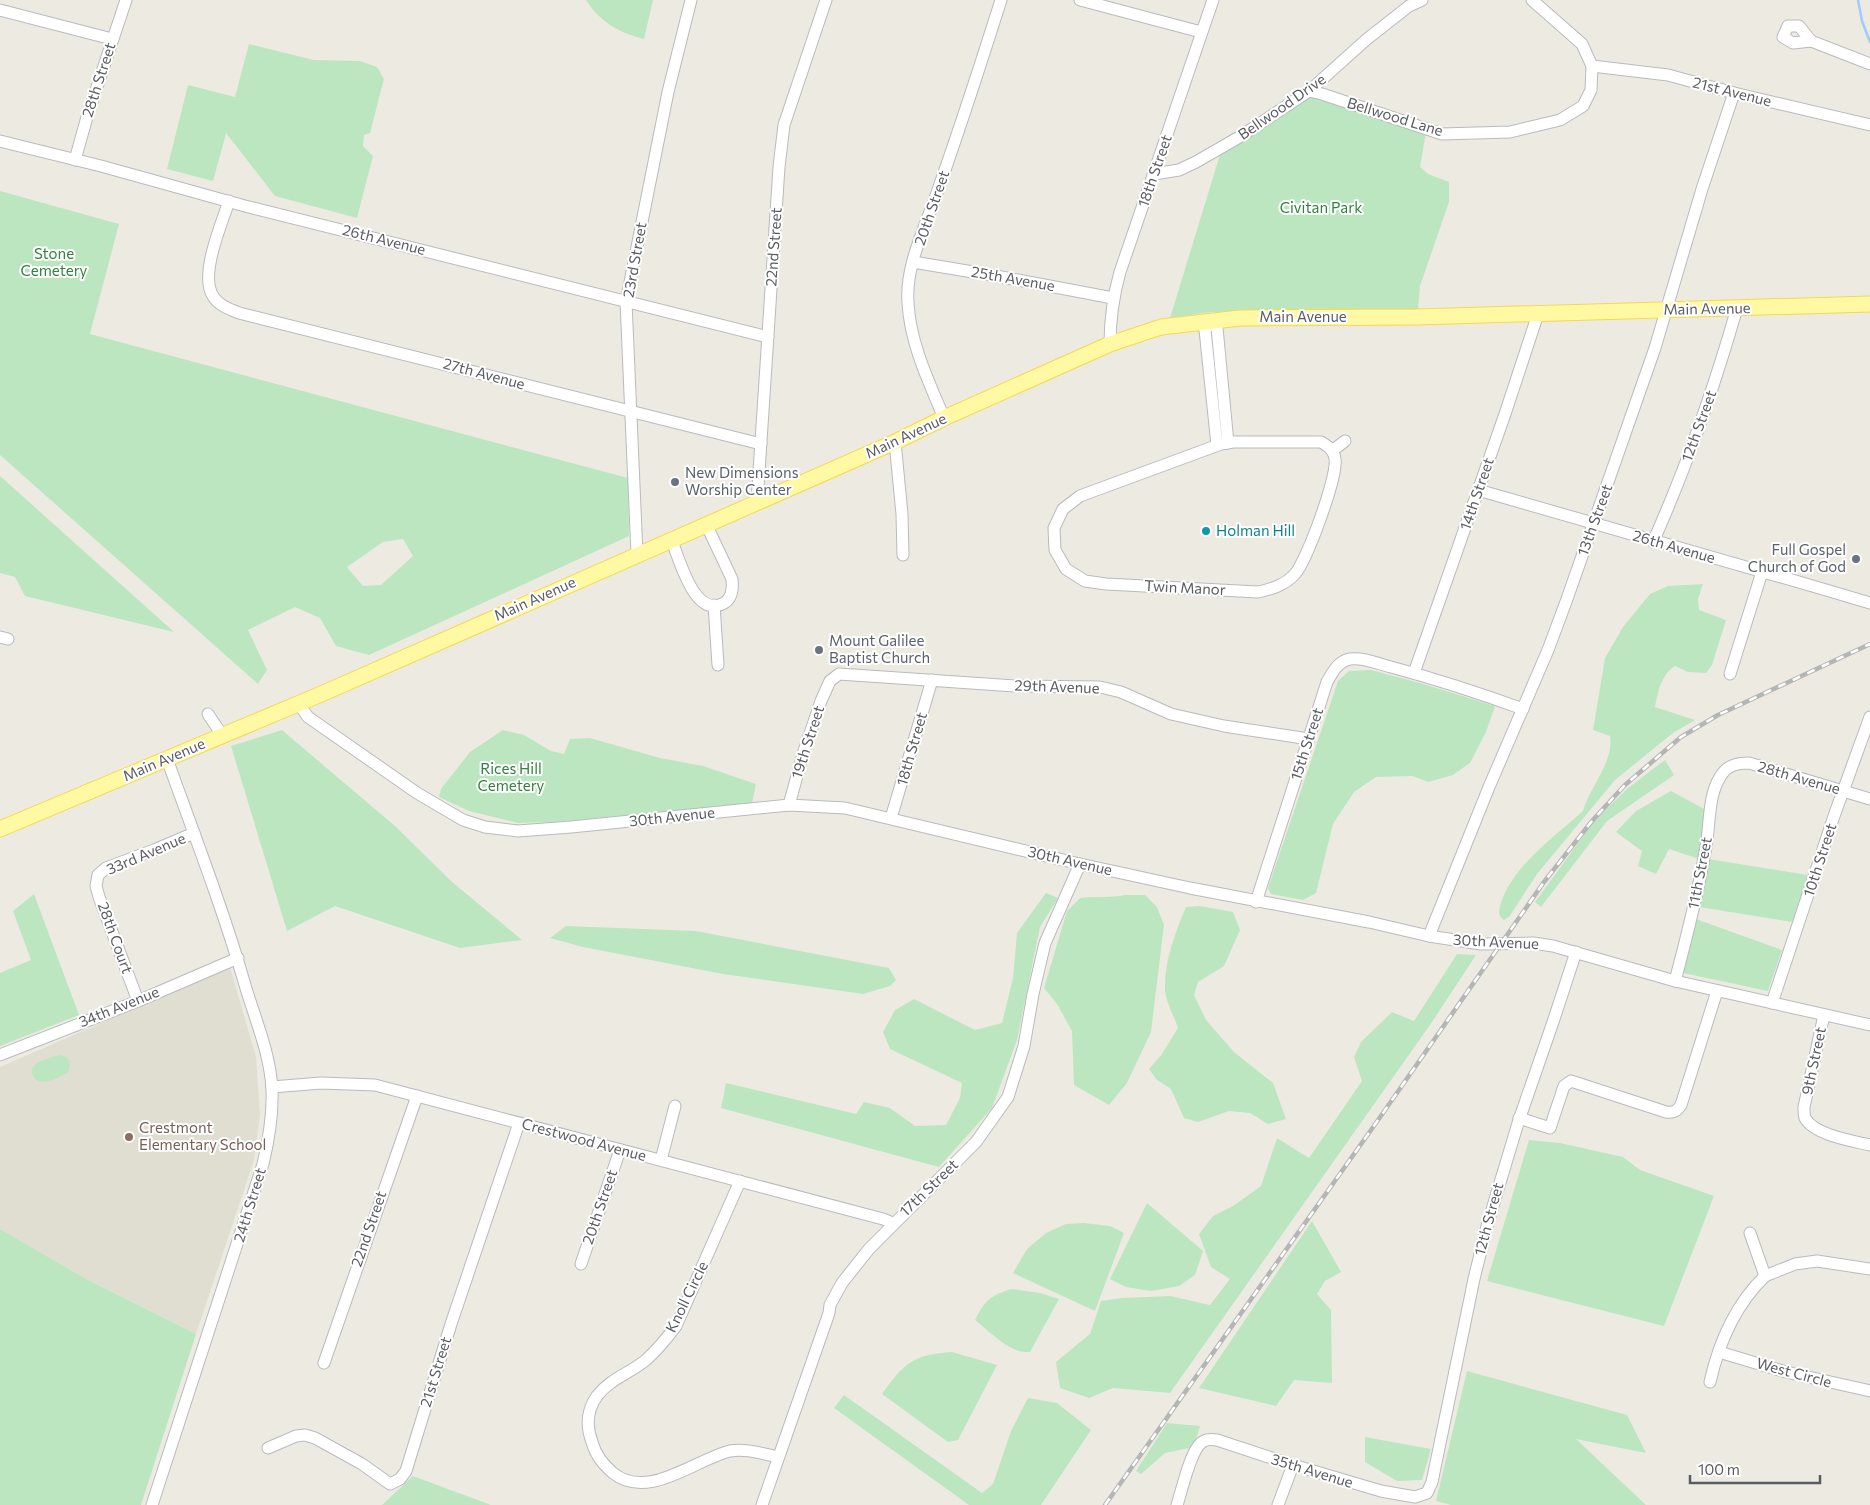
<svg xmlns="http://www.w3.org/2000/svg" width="1870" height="1505" font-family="Commissioner,sans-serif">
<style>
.education{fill:#dfded1}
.green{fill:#bce6c0;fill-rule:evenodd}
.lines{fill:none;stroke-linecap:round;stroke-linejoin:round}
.stream{stroke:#9fcbff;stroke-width:2.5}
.minor-casing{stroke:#b9bac0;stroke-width:13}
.major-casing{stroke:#f5d851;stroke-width:17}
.minor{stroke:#fff;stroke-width:11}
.major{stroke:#fff9a4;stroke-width:15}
.rail-casing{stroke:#b4b5b5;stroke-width:4.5}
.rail{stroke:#fff;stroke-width:2.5;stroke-dasharray:8;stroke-linecap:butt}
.worship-dot{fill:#6b7280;stroke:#fff;stroke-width:2}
.culture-dot{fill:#0f9aa8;stroke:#fff;stroke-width:2}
.education-dot{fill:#8d6e63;stroke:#fff;stroke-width:2}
.labels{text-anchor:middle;stroke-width:4;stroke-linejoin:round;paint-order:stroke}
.street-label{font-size:15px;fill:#595c62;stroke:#fff}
.park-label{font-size:15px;fill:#31823d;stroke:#fff}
.worship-label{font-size:15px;fill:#5b616d;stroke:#fff;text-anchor:start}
.culture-label{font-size:15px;fill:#0d838f;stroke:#fff;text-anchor:start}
.education-label{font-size:15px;fill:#785e54;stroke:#fff;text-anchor:start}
</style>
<rect width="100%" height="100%" fill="#edebe1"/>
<polygon class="education" points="230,967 256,1057 260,1114 254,1160 196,1334 88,1280 0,1229 0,1067"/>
<g class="green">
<path d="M586,0H653L644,39C619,33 600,22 586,0Z"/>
<polygon points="249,44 314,60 360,61 377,67 384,79 370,133 364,135 363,146 373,156 357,218 275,196 226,133 227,130 213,181 167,169 188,85 235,97"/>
<polygon points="1308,95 1426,132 1420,167 1428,174 1449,182 1449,202 1420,286 1418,310 1211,312 1170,318 1222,148"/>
<path d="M0,191L119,224L90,334L628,478L629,536L369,655L336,646L320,618L295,607L248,630L267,670L258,684L0,455ZM403,539L413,556L381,585L363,586L347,567L383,542Z"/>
<polygon points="0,476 174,632 25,596 15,577 0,573"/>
<path d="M1703,584L1698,599L1699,610L1726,620L1712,665L1706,673L1688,672L1675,666C1661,675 1658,692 1655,707L1695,720L1673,733L1615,780L1537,874L1509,917L1504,920C1497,915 1499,911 1501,903C1512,867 1555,836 1583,811C1590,786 1614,762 1610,736L1593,730L1605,658L1623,627L1650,594L1668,586Z"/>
<polygon points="1371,670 1420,683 1495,706 1486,732 1470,763 1453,775 1428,782 1413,776 1376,777 1354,792 1333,824 1316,893 1303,900 1271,894 1268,888 1338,681 1349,671"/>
<polygon points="282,730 395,826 451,881 522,940 460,948 335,906 287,931 231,746"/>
<polygon points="503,730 524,735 551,751 564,754 570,739 590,738 660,758 703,766 756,784 752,803 555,822 518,823 469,811 439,797 441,789 470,752"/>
<polygon points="1665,760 1674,775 1607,821 1541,907 1535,902 1595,820 1628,788"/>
<polygon points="1671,791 1706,810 1699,859 1669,849 1656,874 1638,866 1642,851 1616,832 1636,811"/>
<polygon points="1708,859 1808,875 1792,922 1699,907"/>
<polygon points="1046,893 1058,898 1040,927 1017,1040 992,1108 939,1167 721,1108 726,1083 856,1114 864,1102 890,1108 915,1126 946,1125 960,1098 962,1083 890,1049 883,1032 895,1010 914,999 975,1030 1002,1023 1013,978 1017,933"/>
<polygon points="34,894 79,1015 0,1046 0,973 31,960 13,911"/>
<path d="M1125,895H1145L1157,907L1164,925L1151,1032L1127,1083L1109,1105L1074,1085L1072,1031L1057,1004L1044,988L1067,911L1080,898C1095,896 1110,898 1125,895Z"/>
<path d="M1200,906L1233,912L1240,930L1224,966L1198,982L1194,995L1206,1020L1234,1052L1273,1083L1286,1119L1268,1124L1250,1113L1229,1111L1198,1122L1184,1118L1171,1089L1157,1080L1149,1069L1162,1054L1178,1028C1174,1016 1166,1002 1165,990C1164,962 1175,933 1186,907Z"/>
<polygon points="1696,919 1782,950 1768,991 1683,973"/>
<polygon points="566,926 696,931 889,968 896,980 890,986 863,994 723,974 583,947 550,938"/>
<polygon points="1457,954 1476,955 1430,1025 1170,1393 1113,1388 1089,1398 1060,1388 1056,1362 1090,1334 1101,1301 1122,1298 1170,1296 1210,1305 1230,1279 1211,1267 1199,1234 1213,1216 1233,1206 1261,1186 1277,1138 1309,1158 1362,1081 1354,1057 1361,1042 1392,1012 1414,1021"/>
<path d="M60,1055L66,1057L70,1061L69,1071C61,1077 40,1088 34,1077C31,1073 31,1069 34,1066C39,1060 53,1057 60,1055Z"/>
<polygon points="1529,1140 1560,1143 1623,1157 1640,1170 1714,1196 1664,1326 1487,1281"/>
<polygon points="1147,1203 1203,1251 1195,1275 1179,1286 1151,1291 1126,1287 1110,1279"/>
<polygon points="1312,1221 1341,1272 1325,1281 1317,1294 1331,1310 1332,1383 1294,1380 1276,1406 1199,1388"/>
<polygon points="1084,1223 1110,1226 1124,1233 1095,1311 1013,1273 1027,1249 1046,1233 1066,1224"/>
<polygon points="0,1229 88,1280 196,1334 141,1505 0,1505"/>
<path d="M1012,1289L1040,1293L1059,1299L1030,1352C1009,1354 991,1332 975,1320C985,1300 991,1295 1012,1289Z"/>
<path d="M952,1352L997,1365L958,1440L948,1442L882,1394C903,1364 914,1354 952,1352Z"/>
<polygon points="1467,1371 1627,1415 1646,1453 1576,1439 1646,1505 1451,1505 1436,1501"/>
<polygon points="844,1395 982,1493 993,1484 1011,1431 1028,1398 1057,1403 1091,1430 1041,1505 969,1505 834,1408"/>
<polygon points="1167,1423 1200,1426 1194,1447 1165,1453 1141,1474 1136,1471"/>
<polygon points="1365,1437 1431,1449 1422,1480 1397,1481 1365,1462"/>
<polygon points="413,1476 491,1505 382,1505"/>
</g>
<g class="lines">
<polyline class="stream" points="1858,0 1862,21 1870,42"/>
<defs>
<g id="minor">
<polyline points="1080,0 1201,32"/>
<polyline points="0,10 112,39"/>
<polygon points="1788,26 1799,26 1811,41 1793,43 1783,37"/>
<polyline points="1811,41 1870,64"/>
<polyline points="1592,66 1668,75 1734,93 1870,125"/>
<polyline points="1309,91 1322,94 1442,134 1510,132 1560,120 1583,106 1591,90 1592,66 1582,44 1532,0"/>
<polyline points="0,141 101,166 245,206 768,337"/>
<polyline points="75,160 87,117 126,0"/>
<polyline points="1154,174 1179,170 1196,162 1241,136 1309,91 1367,39 1409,6 1422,0"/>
<path d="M229,201C222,223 199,275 213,296C218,305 229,309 239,313L761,444"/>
<polyline points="913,262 991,275 1113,298"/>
<path d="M1110,344C1110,319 1113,297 1120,272L1213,0"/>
<path d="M944,418C929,382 910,343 908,303C905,264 927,224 939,187C961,125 981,63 1001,0"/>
<polyline points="895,442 902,514 903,555"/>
<path d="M1233,442H1321C1328,446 1334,450 1335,459C1338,476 1307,560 1295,574C1285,585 1272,589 1258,592L1106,584L1085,581L1066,569L1055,550L1054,528L1063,509L1080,496L1221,444Z"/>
<polyline points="1217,445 1205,330 1212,320 1217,328 1228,443"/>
<polyline points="1332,451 1345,441"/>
<polyline points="1478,490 1816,587 1870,603"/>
<polyline points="757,502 779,167 784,125 826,0"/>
<path d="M671,539C679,557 694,620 724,603C733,598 733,588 732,579L706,524"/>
<path d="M1653,542C1687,466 1714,388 1737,308"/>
<polyline points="637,554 626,302 668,92 691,0"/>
<polyline points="714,605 718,665"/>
<polyline points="0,637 8,639"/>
<polyline points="1414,673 1505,414 1538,314"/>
<polyline points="1730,674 1762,572"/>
<polyline points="298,703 308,717 417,793 463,820 485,827 518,831 571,827 789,805 845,808 1080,864 1190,888 1369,922 1429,936 1481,944 1533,943 1553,946 1675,981 1870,1025"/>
<polyline points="208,714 222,735"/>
<polyline points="789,805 803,754 821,701 830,681 839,674 1015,686 1100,687 1121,692 1171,714 1224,726 1309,739"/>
<polyline points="891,818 932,680"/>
<path d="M1256,902L1327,682C1332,673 1338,661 1350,659C1363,657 1379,664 1391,667C1436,679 1479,693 1523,709"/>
<polyline points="1429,936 1489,787 1548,650 1567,599 1655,348 1702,189 1734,93"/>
<path d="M1675,981C1687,936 1698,892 1706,847C1710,825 1708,796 1720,777C1727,765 1737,763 1749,763L1870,799"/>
<polyline points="138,1001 99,897 96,886 98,875 106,868 154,850 194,833"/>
<polyline points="1772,1003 1834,816 1870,717"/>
<path d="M1824,1015L1804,1107C1804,1111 1804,1115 1805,1118C1814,1135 1853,1141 1870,1145"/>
<polyline points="0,1055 138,1001 238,958"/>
<polyline points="272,1087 321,1083 375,1085 883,1219 893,1223"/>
<path d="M1519,1118L1550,1128L1564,1086L1571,1081L1666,1112C1674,1113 1677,1111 1681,1105L1717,991"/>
<polyline points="661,1160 675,1106"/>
<path d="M740,1181L676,1326C667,1338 657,1350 646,1360C630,1373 610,1379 597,1396C587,1410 586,1426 592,1442C596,1456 603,1464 613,1473C648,1501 694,1460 730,1451C746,1448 763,1454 778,1457"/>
<polyline points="581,1264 620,1150"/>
<polyline points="1765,1276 1795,1264 1817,1261 1870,1269"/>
<polyline points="1719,1352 1786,1372 1870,1391"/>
<polyline points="324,1363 417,1096"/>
<path d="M1710,1382C1719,1342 1735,1305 1765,1276L1750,1233"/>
<polyline points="268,1448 296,1436 305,1435 315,1438 362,1464 390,1484 400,1479 406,1471 451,1324 519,1123"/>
<path d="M152,1505L263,1164C269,1139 273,1114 272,1089C270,1053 255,1019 245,985C223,909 194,834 167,759"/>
<polyline points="762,1505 829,1313 830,1305 842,1283 869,1249 976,1142 1008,1097 1024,1046 1033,994 1045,943 1080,864"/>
<path d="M1177,1505C1182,1490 1189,1457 1199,1445C1204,1439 1210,1439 1217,1440L1293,1465L1381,1491L1415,1497L1427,1493L1432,1482L1474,1279L1487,1226L1518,1123L1553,1022L1576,952"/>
<polyline points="1278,1505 1293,1465"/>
</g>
<polyline id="major" points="0,829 319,695 895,442 944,418 1110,344 1161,327 1240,318 1416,317 1870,304"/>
</defs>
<use href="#minor" class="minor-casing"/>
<use href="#major" class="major-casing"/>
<use href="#minor" class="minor"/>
<use href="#major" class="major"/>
<defs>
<polyline id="rail" points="1105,1505 1376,1123 1544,882 1592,821 1625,785 1681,737 1718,715 1870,644"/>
</defs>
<use href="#rail" class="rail-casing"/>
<use href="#rail" class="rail"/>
</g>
<g class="worship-dot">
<circle cx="675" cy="482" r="5"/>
<circle cx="1856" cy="559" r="5"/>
<circle cx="819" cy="650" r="5"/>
</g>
<circle class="culture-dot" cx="1206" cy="531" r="5"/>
<circle class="education-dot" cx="129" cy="1137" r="5"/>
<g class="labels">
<g class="street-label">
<text transform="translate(99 80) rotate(-72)" y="5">28th Street</text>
<text transform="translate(1732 92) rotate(14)" y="5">21st Avenue</text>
<text transform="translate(1282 107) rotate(-35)" y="5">Bellwood Drive</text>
<text transform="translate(1395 117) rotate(17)" y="5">Bellwood Lane</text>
<text transform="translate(1155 171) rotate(-71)" y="5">18th Street</text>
<text transform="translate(932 208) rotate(-71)" y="5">20th Street</text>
<text transform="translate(384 240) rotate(14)" y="5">26th Avenue</text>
<text transform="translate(774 247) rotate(-86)" y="5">22nd Street</text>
<text transform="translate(635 260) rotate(-80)" y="5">23rd Street</text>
<text transform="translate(1013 279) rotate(10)" y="5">25th Avenue</text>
<text transform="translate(1707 309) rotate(-1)" y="5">Main Avenue</text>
<text x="1303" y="322">Main Avenue</text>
<text transform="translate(484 374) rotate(15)" y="5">27th Avenue</text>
<text transform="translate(1699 426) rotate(-70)" y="5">12th Street</text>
<text transform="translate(906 436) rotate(-25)" y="5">Main Avenue</text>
<text transform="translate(1477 494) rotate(-71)" y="5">14th Street</text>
<text transform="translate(1595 520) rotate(-70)" y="5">13th Street</text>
<text transform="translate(1674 547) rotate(16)" y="5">26th Avenue</text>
<text transform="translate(1185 588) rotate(3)" y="5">Twin Manor</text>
<text transform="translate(535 599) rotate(-24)" y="5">Main Avenue</text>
<text transform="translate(1057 687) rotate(2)" y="5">29th Avenue</text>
<text transform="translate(808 742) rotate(-72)" y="5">19th Street</text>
<text transform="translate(1307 744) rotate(-72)" y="5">15th Street</text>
<text transform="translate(912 749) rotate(-74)" y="5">18th Street</text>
<text transform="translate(164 760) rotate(-23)" y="5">Main Avenue</text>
<text transform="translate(1799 778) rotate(16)" y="5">28th Avenue</text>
<text transform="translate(672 817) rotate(-6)" y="5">30th Avenue</text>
<text transform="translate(146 854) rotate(-23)" y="5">33rd Avenue</text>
<text transform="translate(1820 860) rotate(-72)" y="5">10th Street</text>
<text transform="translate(1070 861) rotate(13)" y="5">30th Avenue</text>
<text transform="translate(1700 873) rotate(-79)" y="5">11th Street</text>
<text transform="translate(115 938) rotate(70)" y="5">28th Court</text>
<text transform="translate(1496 942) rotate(3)" y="5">30th Avenue</text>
<text transform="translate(119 1007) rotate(-22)" y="5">34th Avenue</text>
<text transform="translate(1814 1061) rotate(-78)" y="5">9th Street</text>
<text transform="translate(584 1140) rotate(15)" y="5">Crestwood Avenue</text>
<text transform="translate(929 1188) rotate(-44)" y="5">17th Street</text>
<text transform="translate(250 1205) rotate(-73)" y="5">24th Street</text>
<text transform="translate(600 1207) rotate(-71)" y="5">20th Street</text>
<text transform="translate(1489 1219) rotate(-75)" y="5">12th Street</text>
<text transform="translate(369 1229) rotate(-71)" y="5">22nd Street</text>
<text transform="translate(687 1297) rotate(-64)" y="5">Knoll Circle</text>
<text transform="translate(436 1372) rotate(-73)" y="5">21st Street</text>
<text transform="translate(1794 1373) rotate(15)" y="5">West Circle</text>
<text transform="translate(1312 1471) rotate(17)" y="5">35th Avenue</text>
</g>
<g class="park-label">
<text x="1321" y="213">Civitan Park</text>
<text x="54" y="259">Stone<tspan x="54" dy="17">Cemetery</tspan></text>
<text x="511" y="774">Rices Hill<tspan x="511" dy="17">Cemetery</tspan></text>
</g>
<g class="worship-label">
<text x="685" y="478">New Dimensions<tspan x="685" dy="17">Worship Center</tspan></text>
<text x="1846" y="555" text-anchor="end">Full Gospel<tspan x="1846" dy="17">Church of God</tspan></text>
<text x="829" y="646">Mount Galilee<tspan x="829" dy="17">Baptist Church</tspan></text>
</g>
<g class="culture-label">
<text x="1216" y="536">Holman Hill</text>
</g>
<g class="education-label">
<text x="139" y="1133">Crestmont<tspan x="139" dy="17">Elementary School</tspan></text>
</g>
</g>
<path d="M1690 1475v8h130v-8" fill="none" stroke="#595c62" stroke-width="2.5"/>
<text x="1698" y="1475" font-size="15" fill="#595c62" stroke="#ffffff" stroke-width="4" paint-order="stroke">100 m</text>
</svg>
